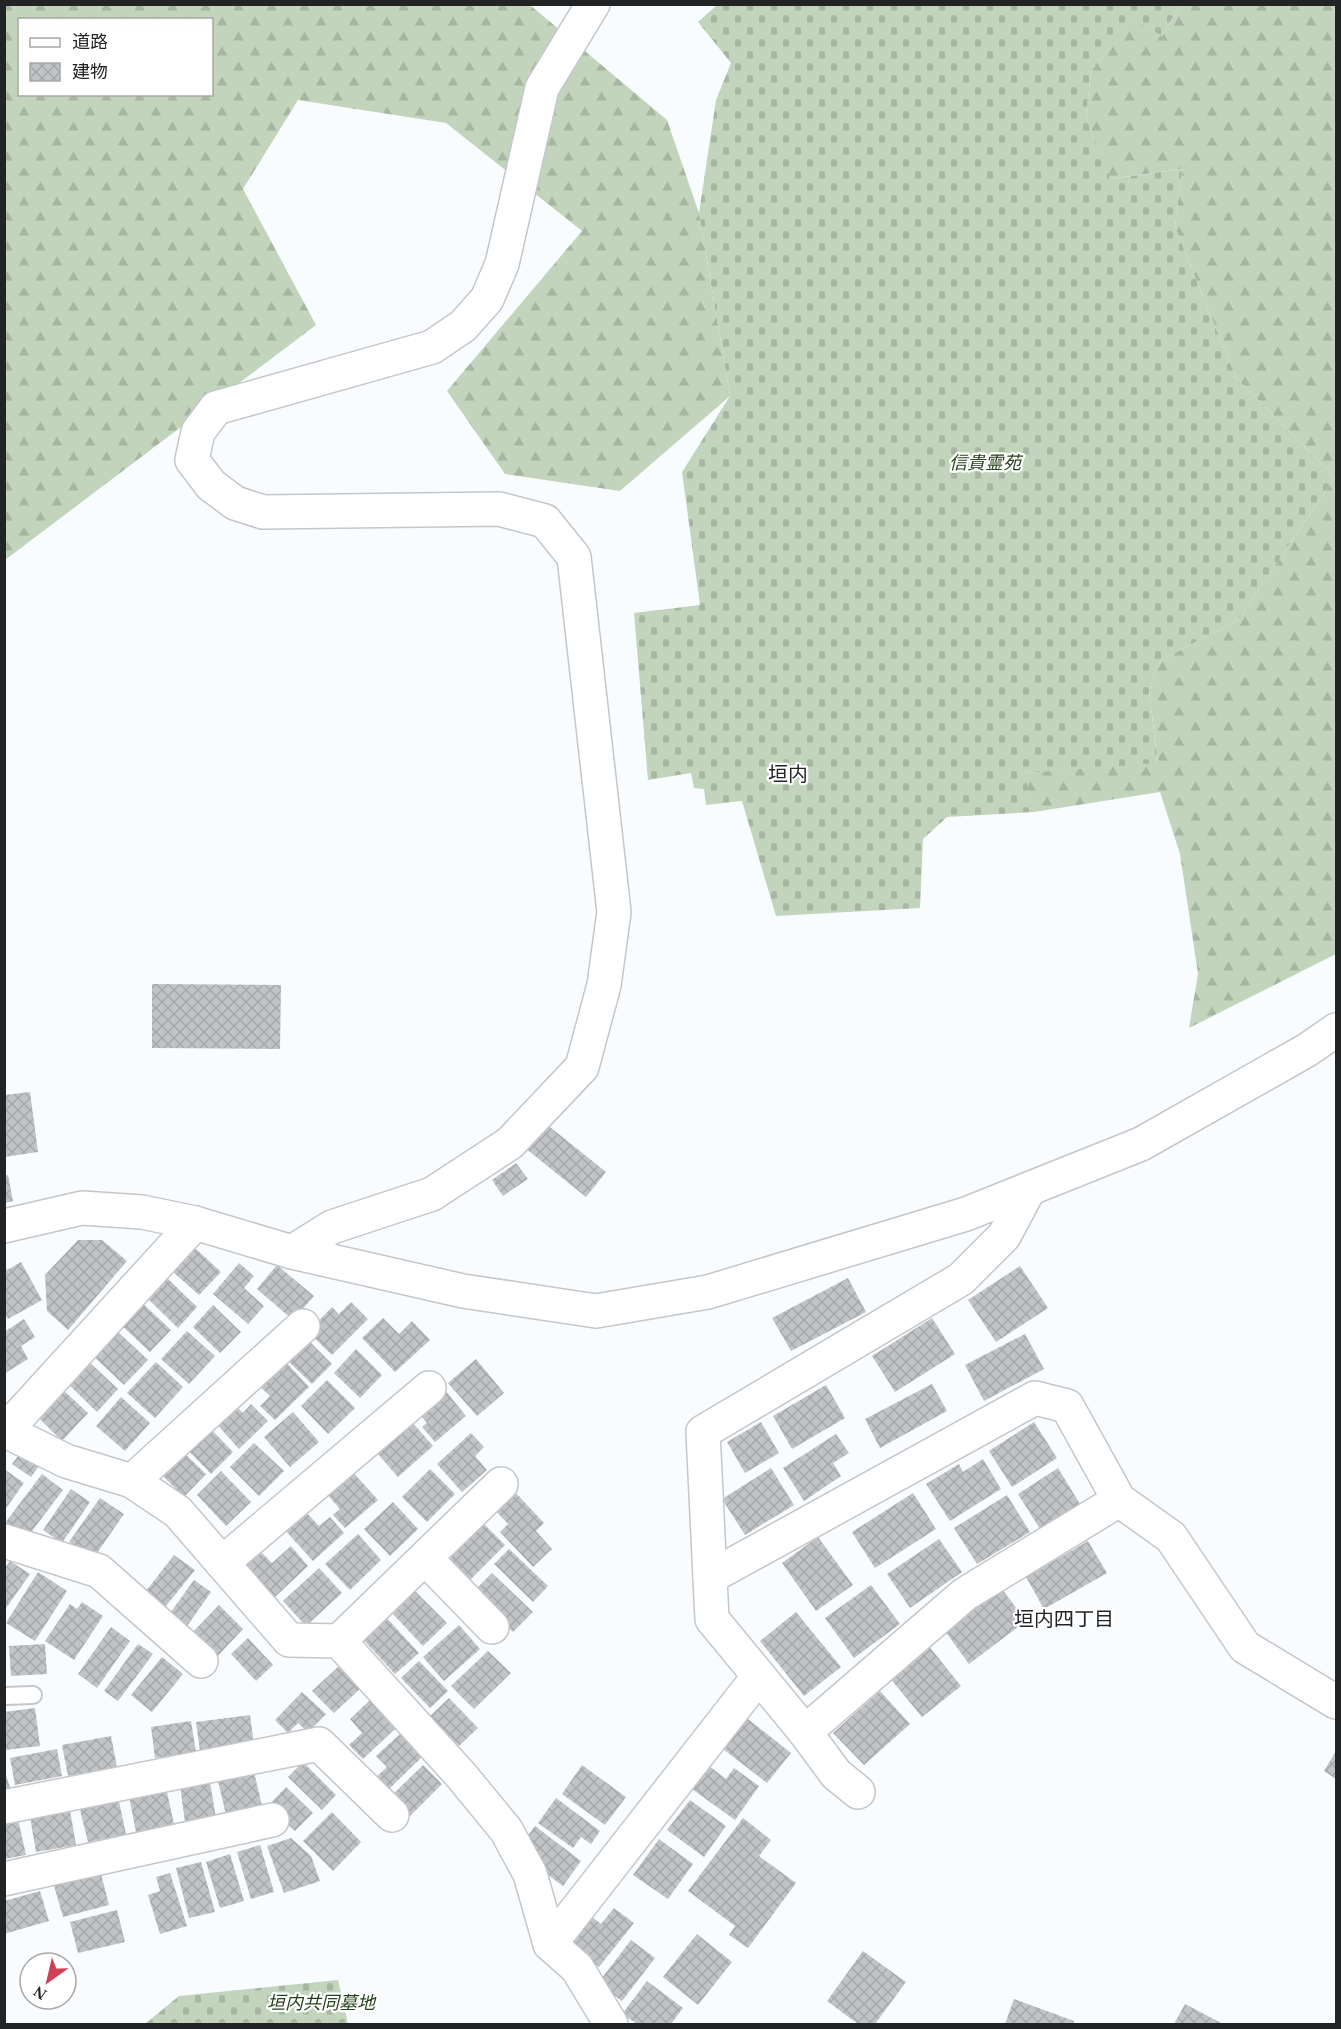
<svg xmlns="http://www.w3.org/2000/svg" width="1341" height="2029" font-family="'Times New Roman','Noto Sans JP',serif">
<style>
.forest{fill:url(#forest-firs);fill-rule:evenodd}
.cemetery{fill:url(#cemetery-stones)}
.building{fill:url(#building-cross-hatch)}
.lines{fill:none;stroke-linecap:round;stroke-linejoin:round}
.service-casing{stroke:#c4c7ca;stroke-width:20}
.minor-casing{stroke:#c4c7ca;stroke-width:36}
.service{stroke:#fff;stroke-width:16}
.minor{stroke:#fff;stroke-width:33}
.labels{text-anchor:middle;stroke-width:4.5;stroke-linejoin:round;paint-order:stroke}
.park-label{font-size:18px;font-style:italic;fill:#26411a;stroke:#fff}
.neighbourhood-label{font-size:20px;fill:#222324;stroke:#fff}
</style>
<defs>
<pattern id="forest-firs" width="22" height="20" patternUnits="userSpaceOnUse" patternTransform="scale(1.5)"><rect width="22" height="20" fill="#c2d4bc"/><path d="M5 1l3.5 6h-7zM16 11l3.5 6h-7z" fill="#a6b6a1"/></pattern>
<pattern id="cemetery-stones" width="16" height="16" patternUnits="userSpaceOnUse" patternTransform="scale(1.5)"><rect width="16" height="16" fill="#c2d4bc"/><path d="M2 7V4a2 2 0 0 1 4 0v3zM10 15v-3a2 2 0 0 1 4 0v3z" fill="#a6b6a1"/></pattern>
<pattern id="building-cross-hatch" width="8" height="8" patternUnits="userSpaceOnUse" patternTransform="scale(1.5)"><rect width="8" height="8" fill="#c1c4c7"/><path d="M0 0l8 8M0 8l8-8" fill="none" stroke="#a6a8ab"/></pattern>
</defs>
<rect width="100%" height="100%" fill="#f9fcff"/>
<g class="forest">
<path d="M5,5H530L667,120L699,213L730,396L620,491L505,474L447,391L582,231L446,123L298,100L243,189L316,325L5,560ZM20,20H212V94H20Z"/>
<polygon points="1180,5 1336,5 1336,954 1189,1028 1198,974 1180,854 1160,792 1034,812 1023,773 1158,762 1149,690 1161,660 1238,620 1335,477 1236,378 1175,227 1182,169 1109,179 1086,116 1091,71 1134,19 1162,36"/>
</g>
<g class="cemetery">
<polygon points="717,5 1180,5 1162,36 1134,20 1091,71 1086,116 1110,179 1182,169 1175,227 1236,378 1335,477 1238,620 1161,660 1149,690 1158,763 1024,773 1034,812 947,817 923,839 920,908 776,916 742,801 706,805 704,789 694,788 691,773 648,780 634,613 700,605 682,472 730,396 699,213 716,100 731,63 698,22"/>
<polygon points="338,1980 348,2024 145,2024 179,1996"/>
</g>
<g class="building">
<polygon points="152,984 281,985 280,1049 152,1048"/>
<polygon points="30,1092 38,1152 4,1157 4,1095"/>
<polygon points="545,1123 606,1172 586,1197 525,1148"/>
<polygon points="516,1163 528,1179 503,1196 492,1180"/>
<polygon points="8,1175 13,1201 4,1203 4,1176"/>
<polygon points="78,1240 102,1240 127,1261 68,1330 47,1311 45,1275"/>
<polygon points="195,1248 221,1272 199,1295 173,1272"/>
<polygon points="21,1262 42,1300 8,1319 4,1312 4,1265 7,1270"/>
<polygon points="239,1263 254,1276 244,1288 264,1306 248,1324 213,1294"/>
<polygon points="277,1265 314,1296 293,1320 257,1289"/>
<polygon points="1020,1266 1048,1308 996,1342 968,1300"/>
<polygon points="164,1275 197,1307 178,1328 145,1296"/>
<polygon points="848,1278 866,1312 791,1351 772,1318"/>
<polygon points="140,1301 171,1330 150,1352 119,1323"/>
<polygon points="351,1302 368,1319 332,1355 308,1332 332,1307 339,1314"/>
<polygon points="213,1305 241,1332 220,1353 193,1327"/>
<polygon points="383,1318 399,1334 412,1321 430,1340 395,1372 362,1338"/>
<polygon points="932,1318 955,1354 895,1392 872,1356"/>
<polygon points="24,1319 35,1337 21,1346 28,1359 4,1374 4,1332"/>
<polygon points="115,1329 148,1360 124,1385 91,1354"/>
<polygon points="187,1331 215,1356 189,1384 161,1359"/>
<polygon points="1025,1334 1044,1369 984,1401 965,1365"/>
<polygon points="306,1338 332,1364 312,1384 285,1358"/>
<polygon points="356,1349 382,1375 360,1398 334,1373"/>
<polygon points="282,1358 309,1387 275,1420 260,1406 270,1396 256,1383"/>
<polygon points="86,1359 118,1389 97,1412 65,1381"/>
<polygon points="476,1359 504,1393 477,1416 448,1383"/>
<polygon points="156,1362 183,1387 155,1418 127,1393"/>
<polygon points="327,1380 355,1408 328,1434 301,1406"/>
<polygon points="932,1384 947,1411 880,1448 865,1419"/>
<polygon points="826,1385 845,1418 792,1449 773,1416"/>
<polygon points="62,1389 88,1413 62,1441 37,1416"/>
<polygon points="445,1390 466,1416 435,1442 422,1427 427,1423 418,1412"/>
<polygon points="121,1397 150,1423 125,1451 96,1426"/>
<polygon points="232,1402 243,1413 251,1404 268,1421 239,1449 213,1420"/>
<polygon points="293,1412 319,1442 290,1467 264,1437"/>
<polygon points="412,1422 433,1446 398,1477 377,1453"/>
<polygon points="761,1422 779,1453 745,1473 727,1442"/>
<polygon points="1034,1422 1057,1458 1012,1487 989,1451"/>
<polygon points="207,1425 233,1452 211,1474 185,1447"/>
<polygon points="471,1433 484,1447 475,1456 487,1470 462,1492 437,1464"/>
<polygon points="836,1434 849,1453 833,1463 841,1476 804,1501 783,1468"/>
<polygon points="254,1443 284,1471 259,1496 230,1467"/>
<polygon points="180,1449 206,1474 184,1497 158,1471"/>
<polygon points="21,1452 39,1466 31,1477 12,1464"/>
<polygon points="983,1459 1001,1489 950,1521 926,1484 959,1464 963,1472"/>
<polygon points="771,1468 794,1505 745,1535 722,1499"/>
<polygon points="1058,1468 1080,1504 1040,1529 1018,1494"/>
<polygon points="4,1469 24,1483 4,1511"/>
<polygon points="430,1469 455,1494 427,1522 402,1497"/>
<polygon points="351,1470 378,1500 345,1528 333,1515 340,1509 325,1492"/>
<polygon points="221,1471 251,1502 226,1526 197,1495"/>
<polygon points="42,1474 63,1490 26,1539 5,1523"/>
<polygon points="71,1489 90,1502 62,1543 43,1530"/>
<polygon points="514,1491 544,1523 536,1531 552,1549 533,1567 500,1532 508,1524 494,1509"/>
<polygon points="913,1493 936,1529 875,1568 852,1532"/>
<polygon points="1007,1495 1030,1532 977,1564 954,1528"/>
<polygon points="100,1498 124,1514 93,1559 69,1542"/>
<polygon points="393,1502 418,1529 390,1556 364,1529"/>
<polygon points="305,1511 319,1526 330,1517 344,1533 313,1561 284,1529"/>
<polygon points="481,1521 505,1545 466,1584 454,1572 449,1551"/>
<polygon points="358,1534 381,1560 350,1590 325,1564"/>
<polygon points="818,1537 853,1585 816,1611 782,1563"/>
<polygon points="939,1539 962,1572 910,1608 887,1574"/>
<polygon points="1088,1541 1107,1573 1044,1609 1026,1577"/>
<polygon points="291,1546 308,1566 275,1597 245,1565 260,1551 272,1563"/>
<polygon points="509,1549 548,1586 533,1602 494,1564"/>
<polygon points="174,1555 195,1570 166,1606 146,1591"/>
<polygon points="10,1561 30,1574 4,1611 4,1569"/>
<polygon points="319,1568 342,1593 306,1626 283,1601"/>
<polygon points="38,1572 67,1591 35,1641 6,1623"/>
<polygon points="492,1573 533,1612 513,1632 472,1593"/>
<polygon points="194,1580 211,1592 185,1629 168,1616"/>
<polygon points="871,1585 900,1624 854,1658 825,1618"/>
<polygon points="999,1585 1026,1621 969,1664 942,1627"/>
<polygon points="414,1590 447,1623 423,1646 391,1612"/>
<polygon points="82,1602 103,1616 74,1660 45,1641 70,1604 77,1609"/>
<polygon points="219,1605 243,1629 215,1659 190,1635"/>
<polygon points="796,1612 841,1667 804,1696 760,1641"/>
<polygon points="383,1614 419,1653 395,1674 359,1635"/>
<polygon points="459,1625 480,1649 444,1681 423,1657"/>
<polygon points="111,1627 130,1641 97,1688 78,1674"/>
<polygon points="248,1638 273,1665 256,1681 231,1654"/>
<polygon points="45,1644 47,1674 11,1676 9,1646"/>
<polygon points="138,1644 153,1654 118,1701 104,1691"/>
<polygon points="928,1645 961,1686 922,1717 889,1677"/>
<polygon points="488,1651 511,1673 474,1709 451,1686"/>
<polygon points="162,1657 183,1674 152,1712 131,1695"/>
<polygon points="419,1661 448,1691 430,1708 401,1678"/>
<polygon points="339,1666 361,1688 334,1713 312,1691"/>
<polygon points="880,1691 910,1724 864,1765 833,1733"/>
<polygon points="302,1692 326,1714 308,1732 298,1723 288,1733 275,1720"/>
<polygon points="449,1698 478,1728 459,1746 430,1716"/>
<polygon points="370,1700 396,1728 363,1759 349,1745 362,1733 350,1719"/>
<polygon points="35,1708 40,1746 5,1750 4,1712"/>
<polygon points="250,1715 254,1744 200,1751 196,1722"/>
<polygon points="748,1719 791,1753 767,1783 723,1749"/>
<polygon points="191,1721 196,1752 155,1758 151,1727"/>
<polygon points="401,1733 423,1756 386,1792 373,1780 387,1767 376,1756"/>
<polygon points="111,1736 117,1767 68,1776 62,1745"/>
<polygon points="57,1749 62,1776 15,1785 10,1758"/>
<polygon points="1336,1751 1336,1779 1324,1771"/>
<polygon points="303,1762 336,1795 322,1810 288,1777"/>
<polygon points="423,1765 442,1784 409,1817 390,1797"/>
<polygon points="582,1765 626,1797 605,1825 562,1794"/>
<polygon points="709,1766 726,1779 734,1768 759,1786 735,1820 692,1789"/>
<polygon points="4,1770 11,1790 4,1792"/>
<polygon points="254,1772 263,1810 227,1819 218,1781"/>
<polygon points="210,1782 216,1818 185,1822 180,1786"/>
<polygon points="286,1787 313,1813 295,1831 268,1806"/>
<polygon points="166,1788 174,1824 136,1832 129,1796"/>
<polygon points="118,1797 126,1834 88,1842 79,1806"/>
<polygon points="556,1798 600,1831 591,1844 581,1837 573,1848 538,1823"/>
<polygon points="690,1800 726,1826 704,1857 667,1830"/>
<polygon points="70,1810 76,1845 36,1852 30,1817"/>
<polygon points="332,1812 361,1842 333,1871 303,1841"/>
<polygon points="743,1818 771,1840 759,1856 796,1883 748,1948 729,1935 735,1926 688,1891"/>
<polygon points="18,1819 26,1855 4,1859 4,1821"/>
<polygon points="535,1826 581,1861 563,1886 533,1864 540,1855 522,1843"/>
<polygon points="291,1838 311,1856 320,1881 284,1893 267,1846"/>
<polygon points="659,1839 693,1864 668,1899 633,1875"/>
<polygon points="260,1845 274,1892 251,1899 237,1852"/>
<polygon points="230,1854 244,1901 220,1908 206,1862"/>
<polygon points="201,1862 215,1912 189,1918 176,1868"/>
<polygon points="100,1870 109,1905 63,1917 53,1882"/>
<polygon points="170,1873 187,1926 160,1934 148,1895 160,1891 156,1877"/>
<polygon points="40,1891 49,1921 4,1934 4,1901"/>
<polygon points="614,1908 634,1923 599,1967 569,1944 591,1916 601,1924"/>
<polygon points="117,1910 125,1942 78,1953 70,1922"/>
<polygon points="697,1934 732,1962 698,2005 663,1977"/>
<polygon points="631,1940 655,1958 622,2001 598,1983"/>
<polygon points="863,1951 906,1982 875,2024 858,2024 827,2001"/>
<polygon points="647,1981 683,2008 671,2024 637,2024 622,2014"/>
<polygon points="1014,1999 1074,2021 1073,2024 1005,2024"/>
<polygon points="1185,2004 1223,2024 1174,2024"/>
</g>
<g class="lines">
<defs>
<polyline id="service" points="4,1696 33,1695"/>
<g id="minor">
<polyline points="1029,1189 1004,1236 961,1279 703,1432 712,1619 805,1732 965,1594 1119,1500"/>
<polyline points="4,1226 82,1208 142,1212 195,1223 292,1252 463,1291 596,1311 708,1292 966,1214 1141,1144 1307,1050 1336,1030"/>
<polyline points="292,1252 332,1227 432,1194 510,1143 582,1067 604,985 614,912 574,557 545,521 499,509 263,512 235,503 211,485 192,460 198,432 216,408 432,347 463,326 487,299 502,264 542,88 593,4"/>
<polyline points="6,1431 66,1461 132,1481 178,1512 289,1640 339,1641 460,1774 506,1830 530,1874 550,1944 577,1968 611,2024"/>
<polyline points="4,1432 195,1223"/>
<polyline points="132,1481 303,1326"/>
<polyline points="4,1541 99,1571 201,1661"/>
<polyline points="425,1558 492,1627"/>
<polyline points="222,1563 429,1388"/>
<polyline points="710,1577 1035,1398 1067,1406 1119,1500 1171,1537 1245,1647 1336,1702"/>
<polyline points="339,1641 501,1484"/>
<polyline points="805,1732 836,1774 858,1792"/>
<polyline points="4,1807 319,1744 392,1815"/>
<polyline points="4,1879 272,1820"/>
<polyline points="550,1944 759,1676"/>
</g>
</defs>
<use href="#service" class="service-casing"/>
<use href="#minor" class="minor-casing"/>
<use href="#service" class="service"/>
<use href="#minor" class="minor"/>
</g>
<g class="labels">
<g class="park-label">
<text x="985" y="469">信貴霊苑</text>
<text x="321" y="2009">垣内共同墓地</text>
</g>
<g class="neighbourhood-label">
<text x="788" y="781">垣内</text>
<text x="1064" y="1626">垣内四丁目</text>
</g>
</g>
<rect width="1341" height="2029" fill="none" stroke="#222324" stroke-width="12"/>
<rect x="18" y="18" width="195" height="78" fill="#ffffff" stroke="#a7a7a7" stroke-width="1.5"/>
<rect x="30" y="38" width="30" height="9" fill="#ffffff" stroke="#a7a7a7" stroke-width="1.5"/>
<text x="72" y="48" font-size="18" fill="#222324">道路</text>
<rect x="30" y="63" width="30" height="18" fill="url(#building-cross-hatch)" stroke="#a7a7a7" stroke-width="1.5"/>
<text x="72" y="78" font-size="18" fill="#222324">建物</text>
<g transform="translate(48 1981) rotate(214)"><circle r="28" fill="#ffffff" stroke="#a7a7a7" stroke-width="1.5"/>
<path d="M0-4.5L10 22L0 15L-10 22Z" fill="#d03f53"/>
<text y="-9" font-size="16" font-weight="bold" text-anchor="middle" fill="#222324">N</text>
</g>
</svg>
